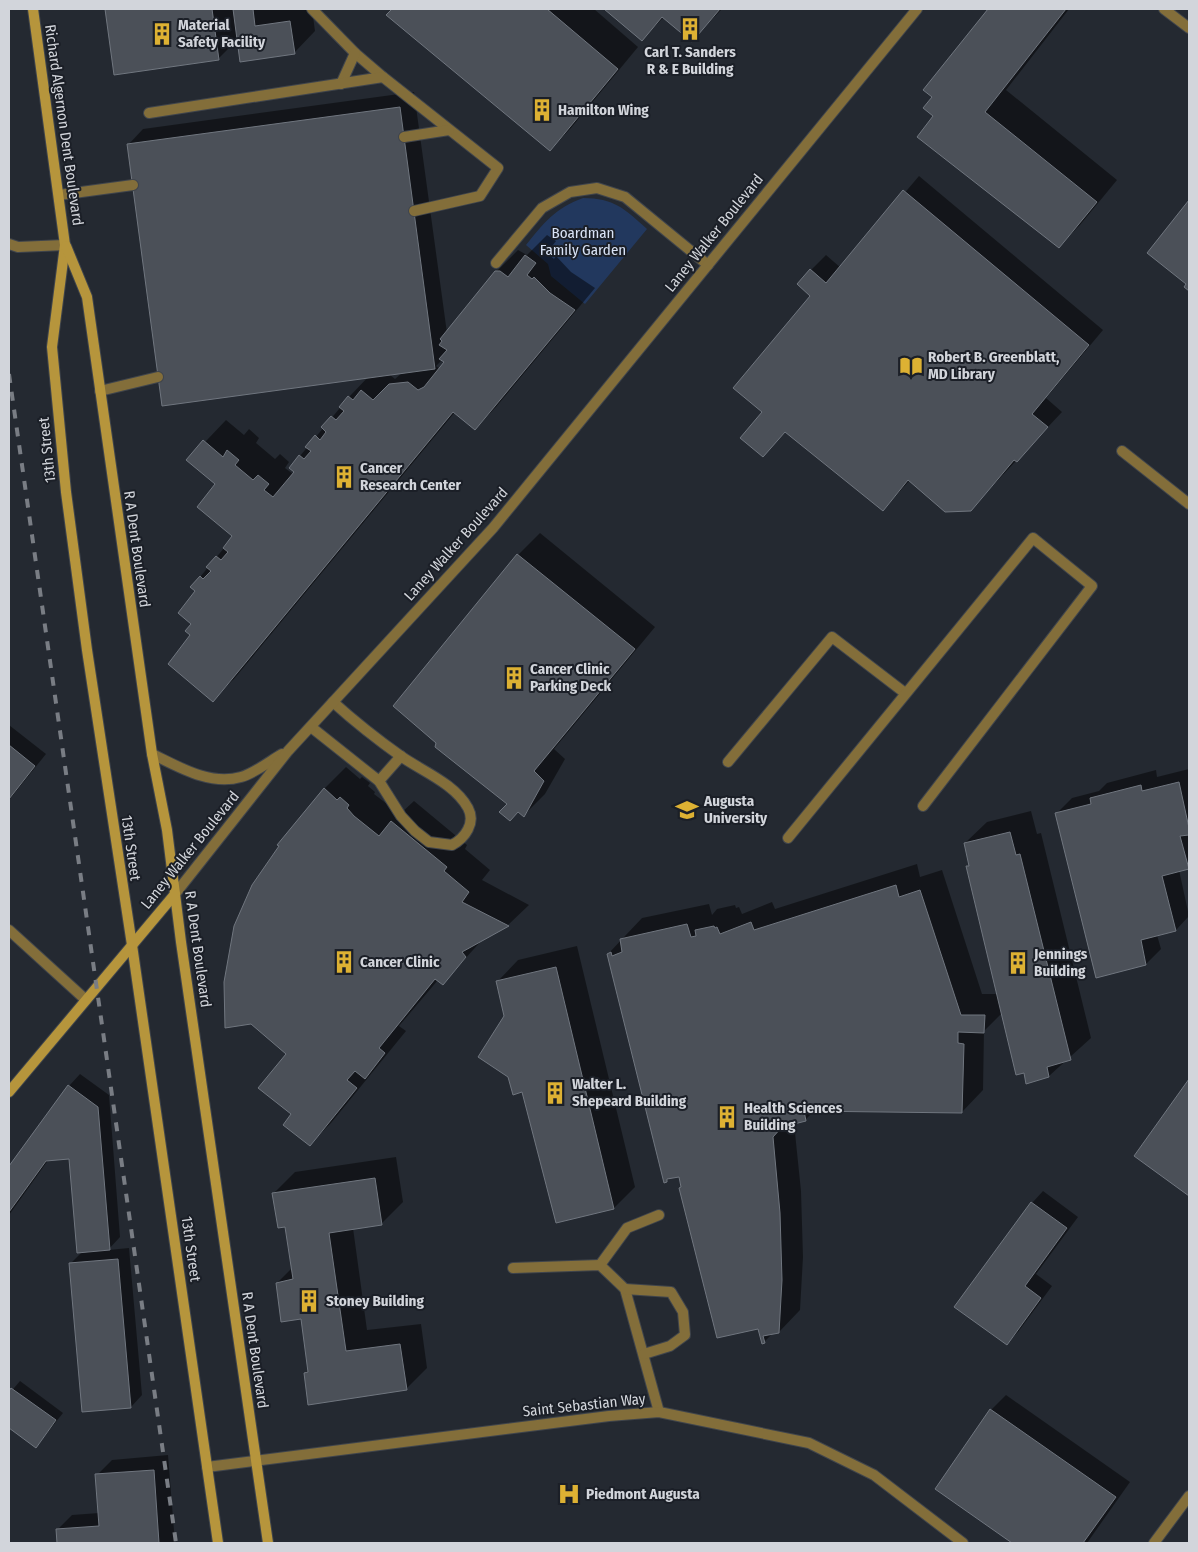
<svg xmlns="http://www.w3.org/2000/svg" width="1198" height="1552" font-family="'Fira Sans Condensed',sans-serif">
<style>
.green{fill:#22385e}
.shadow{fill:#0007;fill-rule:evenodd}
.building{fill:#4b5058;stroke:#70767f}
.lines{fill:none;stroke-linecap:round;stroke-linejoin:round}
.lane-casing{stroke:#40454c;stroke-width:12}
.street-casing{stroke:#40454c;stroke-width:12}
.secondary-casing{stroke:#40454c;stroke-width:12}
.lane{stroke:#836e3a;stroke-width:10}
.street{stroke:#836e3a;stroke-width:10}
.secondary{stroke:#b6953c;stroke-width:10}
.rail{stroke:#797d84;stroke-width:4;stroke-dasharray:9 9;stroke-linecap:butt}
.labels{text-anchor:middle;stroke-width:4;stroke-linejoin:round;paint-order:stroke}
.poi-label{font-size:15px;font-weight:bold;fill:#d2d5db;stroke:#1b1f27;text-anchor:start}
.street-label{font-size:15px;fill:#d2d5db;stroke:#1b1f27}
.park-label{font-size:15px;fill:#d9e3f6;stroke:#1b1f27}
</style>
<rect width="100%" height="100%" fill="#242931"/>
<path class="green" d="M583,198C614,198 625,209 647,229L585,304L551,276L548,264L526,245C544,223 555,208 583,198Z"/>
<g class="shadow">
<polygon points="107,9 312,9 315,31 294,53 238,39 218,59 115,74"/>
<polygon points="393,9 594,9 638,47 571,128 550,150 388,15"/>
<polygon points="606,9 722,9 692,40 664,17 642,39"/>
<polygon points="990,9 1069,9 1006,90 1117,180 1080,225 1059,246 935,116 933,97 925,90"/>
<path d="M414,92L447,333L496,272L518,250L527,255L547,235L556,241L547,253L554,259L556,256L571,272L595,288L496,407L475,429L455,412L234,679L212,700L193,624L197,591L200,577L234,536L217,483L188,460L226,420L244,435L249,429L259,438L256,443L275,459L280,454L289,462L285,468L293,474L295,471L290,468L349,397L369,376L128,145L143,129ZM442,360L446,362L440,369L436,366ZM403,372L395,379L389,374Z"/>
<polygon points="919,176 1103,330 1046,398 1062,412 970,510 910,480 883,510 786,431 763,455 764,411 811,296 811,270 826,255 841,268"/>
<polygon points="1189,202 1189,289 1186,287 1188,284 1149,253"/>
<polygon points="540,533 655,627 554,749 565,759 545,794 524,815 394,706 518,555"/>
<polygon points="9,725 46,754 9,800"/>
<polygon points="346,767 360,779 362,777 370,783 368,786 375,792 374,794 400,814 414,801 467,845 465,849 490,870 482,880 529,905 508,925 483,939 443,983 438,980 399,1026 406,1031 331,1123 310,1144 293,1113 288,1054 251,1023 226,1026 227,967 236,926 280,846 279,845 325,788"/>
<polygon points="1189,769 1189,866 1179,870 1189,916 1176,930 1157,935 1161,949 1146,964 1057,813 1072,798 1099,791 1107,783 1156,770 1157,777"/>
<polygon points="1031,811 1037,834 1041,833 1091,1038 1049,1076 1027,1082 1025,1071 1002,1013 984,1031 983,1090 962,1112 815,1110 805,1120 794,1123 801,1191 803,1257 800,1310 779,1332 773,1333 764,1342 759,1327 680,1175 670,1177 667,1181 608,954 642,918 709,904 712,915 717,909 735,905 736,908 739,907 742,914 772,902 775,909 917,864 920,877 942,870 982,994 998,994 967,867 970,864 965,843 987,822"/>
<polygon points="577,946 635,1187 614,1208 523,1090 509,1076 505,1016 497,982 518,960"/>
<polygon points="80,1074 109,1095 120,1237 108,1250 129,1248 142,1395 131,1407 70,1264 83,1251 70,1158 49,1159 9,1215 9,1168 69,1086"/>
<polygon points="1189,1081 1189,1195 1135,1155"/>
<polygon points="396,1157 403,1202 381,1224 353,1228 367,1330 421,1324 427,1368 406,1389 305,1373 309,1369 302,1318 277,1283 293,1267 286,1225 274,1193 295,1172"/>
<polygon points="1043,1191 1078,1217 1036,1274 1052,1286 1018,1332 1007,1343 1032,1203"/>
<polygon points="20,1381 63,1413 36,1447 9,1427 9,1394"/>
<polygon points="1006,1395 1130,1482 1087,1543 1015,1543 936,1488 991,1410"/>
<polygon points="168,1455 175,1543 58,1543 57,1530 72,1515 99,1513 97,1475 112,1460"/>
</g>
<g class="building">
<polygon points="105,9 212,9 219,60 114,75"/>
<polygon points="233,9 253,9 255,26 290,21 295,54 240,62"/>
<polygon points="392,9 547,9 618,69 550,151 386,15"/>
<polygon points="604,9 720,9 692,42 662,17 642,41"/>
<polygon points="988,9 1066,9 985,112 1097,202 1059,248 917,137 933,116 923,108 932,97 923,90"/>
<polygon points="400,107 435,369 162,406 127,144"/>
<polygon points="903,190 1089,345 1032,414 1048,427 1017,462 1014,460 971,511 945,512 908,480 883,511 785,432 763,457 740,438 762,412 733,388 810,296 797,284 810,269 826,283"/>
<polygon points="1189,200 1189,291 1184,287 1186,284 1147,253"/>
<polygon points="525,255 536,263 527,275 532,279 534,277 550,293 575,310 475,430 453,412 213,702 168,664 190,635 185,631 191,624 178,613 195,591 190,587 200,576 203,579 211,571 206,567 216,556 221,560 228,552 223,548 232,536 197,507 215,484 186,460 203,440 223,457 227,450 239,460 235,465 253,480 258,475 269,484 264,490 273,497 294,472 289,468 299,455 304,459 311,451 305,447 315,435 320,440 326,432 321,427 331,416 336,420 344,411 339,407 348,396 353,400 361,390 373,400 389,384 408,382 418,390 424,387 444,362 439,359 447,350 439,345 442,341 440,339 495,271 500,271 508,277"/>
<polygon points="517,554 635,649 534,771 544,781 524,817 518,812 510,821 499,812 507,804 435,747 436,743 393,706"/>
<polygon points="9,745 35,766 9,799"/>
<polygon points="1179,782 1189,828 1189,835 1180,836 1189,869 1162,876 1176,931 1141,940 1146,965 1096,978 1055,813 1091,804 1090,798 1141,785 1142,791"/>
<polygon points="324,788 337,800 340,797 349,805 347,808 354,816 379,836 391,821 447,867 444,871 469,892 462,902 509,926 462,952 466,957 443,985 435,979 379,1048 385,1053 365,1079 355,1071 347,1080 357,1088 310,1146 283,1125 291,1114 258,1088 286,1054 251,1024 225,1028 224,982 234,926 252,885 279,846 277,845"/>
<polygon points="1010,832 1016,855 1020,854 1071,1060 1047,1067 1049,1077 1026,1084 1024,1073 1016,1075 966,866 969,866 964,843"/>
<polygon points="896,885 899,897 920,890 961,1015 985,1015 984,1033 958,1032 958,1043 964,1044 962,1113 804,1111 806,1121 782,1127 773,1137 780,1213 782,1280 779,1333 763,1336 765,1343 762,1344 758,1329 717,1338 679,1188 681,1187 679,1177 667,1179 667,1182 664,1183 607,954 611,952 612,956 622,952 620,939 687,924 691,937 696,936 695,930 714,926 715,928 717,927 720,934 751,922 754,930"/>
<polygon points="556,967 614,1209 556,1223 522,1092 513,1095 508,1077 478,1057 504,1016 496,981"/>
<polygon points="1189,1079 1189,1196 1134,1156"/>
<polygon points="68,1085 98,1107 110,1250 77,1253 69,1159 46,1161 9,1212 9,1166"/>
<polygon points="375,1178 382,1225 329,1233 346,1351 400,1344 407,1390 308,1405 304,1373 308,1372 301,1319 281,1322 276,1283 293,1279 285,1227 278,1228 272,1193"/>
<polygon points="1031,1202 1067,1228 1025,1286 1041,1298 1007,1345 954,1307"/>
<polygon points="118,1259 131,1408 82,1412 69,1263"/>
<polygon points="11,1388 56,1420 36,1448 9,1428 9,1391"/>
<polygon points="990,1409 1116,1497 1083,1543 1012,1543 935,1489"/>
<polygon points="154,1470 159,1543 57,1543 56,1529 99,1526 95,1474"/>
</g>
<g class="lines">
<defs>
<g id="lane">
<polyline points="312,9 355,53 383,77 498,168 480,196 414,211"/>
<polyline points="341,84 355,53"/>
<polyline points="149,113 383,77"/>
<polyline points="404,137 449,130"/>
<polyline points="59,195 133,185"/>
<polyline points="496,263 542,208 570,192 597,188 625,197 708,265"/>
<polyline points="100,391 158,377"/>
<polyline points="1122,451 1189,504"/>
<path d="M311,727L379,781L401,816L415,831L429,842L452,845C465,838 476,823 468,808C455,784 424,772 402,757C378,740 354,721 333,702"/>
<polyline points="728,762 832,637 905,693"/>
<polyline points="379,781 401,756"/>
<polyline points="788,838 1033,538 1092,586 923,806"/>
<polyline points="600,1265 627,1228 659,1215"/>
<polyline points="513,1268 600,1265 625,1289 659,1412"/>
<polyline points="625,1289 671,1292 683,1312 685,1335 670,1346 644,1354"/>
</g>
<g id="street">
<polyline points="1164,9 1189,28"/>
<polyline points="9,244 18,247 65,245"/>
<path d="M152,754C179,767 210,786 241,777C255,773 270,761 282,754"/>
<polyline points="175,894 288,751 493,528 917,9"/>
<polyline points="9,930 86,1000"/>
<polyline points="207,1467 609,1416 659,1412 809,1443 874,1475 963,1543"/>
<polyline points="1154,1543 1189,1496"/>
</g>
<g id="secondary">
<polyline points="33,9 65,245 52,347 66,492 87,650 132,945 218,1543"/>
<polyline points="66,246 87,297 152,754 167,830 181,942 268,1543"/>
<polyline points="9,1092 175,894"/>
</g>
</defs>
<use href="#lane" class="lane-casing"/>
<use href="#street" class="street-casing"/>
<use href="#secondary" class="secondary-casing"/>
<use href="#lane" class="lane"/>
<use href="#street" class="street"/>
<use href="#secondary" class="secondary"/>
<polyline class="rail" points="9,374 176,1543"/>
</g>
<defs>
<symbol id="building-bare" viewBox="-9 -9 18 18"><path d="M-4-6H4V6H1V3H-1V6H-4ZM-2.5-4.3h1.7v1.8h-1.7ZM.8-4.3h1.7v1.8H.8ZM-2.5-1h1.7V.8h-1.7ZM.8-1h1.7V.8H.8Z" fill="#ddb133" stroke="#1b1f27" stroke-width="2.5" paint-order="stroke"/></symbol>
<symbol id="library-bare" viewBox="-9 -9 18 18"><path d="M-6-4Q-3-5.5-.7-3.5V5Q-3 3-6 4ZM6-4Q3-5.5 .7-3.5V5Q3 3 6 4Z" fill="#ddb133" stroke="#1b1f27" stroke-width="2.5" paint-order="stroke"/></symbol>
<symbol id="university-bare" viewBox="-9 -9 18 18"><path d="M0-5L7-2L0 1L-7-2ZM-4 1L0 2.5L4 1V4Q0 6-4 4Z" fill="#ddb133" stroke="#1b1f27" stroke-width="2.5" paint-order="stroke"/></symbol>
<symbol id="hospital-bare" viewBox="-9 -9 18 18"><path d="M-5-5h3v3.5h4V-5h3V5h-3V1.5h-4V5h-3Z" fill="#ddb133" stroke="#1b1f27" stroke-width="2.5" paint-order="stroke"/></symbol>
</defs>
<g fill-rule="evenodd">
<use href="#building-bare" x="674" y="13" width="32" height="32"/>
<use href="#building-bare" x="146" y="18" width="32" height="32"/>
<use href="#building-bare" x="526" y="94" width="32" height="32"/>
<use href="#library-bare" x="895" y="350" width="32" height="32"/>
<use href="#building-bare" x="328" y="461" width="32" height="32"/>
<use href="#building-bare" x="498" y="662" width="32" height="32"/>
<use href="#university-bare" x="671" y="794" width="32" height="32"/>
<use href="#building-bare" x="328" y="946" width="32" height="32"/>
<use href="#building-bare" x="1002" y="947" width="32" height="32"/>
<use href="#building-bare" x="539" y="1077" width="32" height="32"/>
<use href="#building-bare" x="711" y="1101" width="32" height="32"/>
<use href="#building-bare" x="293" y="1285" width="32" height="32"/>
<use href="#hospital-bare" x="553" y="1478" width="32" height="32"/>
</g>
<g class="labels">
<g class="poi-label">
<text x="178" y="30">Material<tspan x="178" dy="17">Safety Facility</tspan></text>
<text x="690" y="57" text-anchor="middle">Carl T. Sanders<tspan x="690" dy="17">R &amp; E Building</tspan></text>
<text x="558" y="115">Hamilton Wing</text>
<text x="928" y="362">Robert B. Greenblatt,<tspan x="928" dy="17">MD Library</tspan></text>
<text x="360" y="473">Cancer<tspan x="360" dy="17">Research Center</tspan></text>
<text x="530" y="674">Cancer Clinic<tspan x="530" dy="17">Parking Deck</tspan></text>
<text x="704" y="806">Augusta<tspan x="704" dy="17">University</tspan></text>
<text x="1034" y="959">Jennings<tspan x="1034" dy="17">Building</tspan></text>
<text x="360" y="967">Cancer Clinic</text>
<text x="572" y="1089">Walter L.<tspan x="572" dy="17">Shepeard Building</tspan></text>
<text x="744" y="1113">Health Sciences<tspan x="744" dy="17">Building</tspan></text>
<text x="326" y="1306">Stoney Building</text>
<text x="586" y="1499">Piedmont Augusta</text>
</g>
<g class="street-label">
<text transform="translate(64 125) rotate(82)" y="5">Richard Algernon Dent Boulevard</text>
<text transform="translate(714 233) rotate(-51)" y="5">Laney Walker Boulevard</text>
<text transform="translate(47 450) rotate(-96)" y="5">13th Street</text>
<text transform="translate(456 544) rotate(-48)" y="5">Laney Walker Boulevard</text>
<text transform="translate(137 549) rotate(82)" y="5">R A Dent Boulevard</text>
<text transform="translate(131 848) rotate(82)" y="5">13th Street</text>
<text transform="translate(190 850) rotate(-51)" y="5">Laney Walker Boulevard</text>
<text transform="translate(198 949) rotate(82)" y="5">R A Dent Boulevard</text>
<text transform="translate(191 1249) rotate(82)" y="5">13th Street</text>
<text transform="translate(255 1350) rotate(82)" y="5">R A Dent Boulevard</text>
<text transform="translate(584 1405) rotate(-6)" y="5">Saint Sebastian Way</text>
</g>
<g class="park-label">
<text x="583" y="238">Boardman<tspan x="583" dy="17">Family Garden</tspan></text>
</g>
</g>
<rect width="1198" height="1552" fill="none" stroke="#d2d5db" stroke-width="20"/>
</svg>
